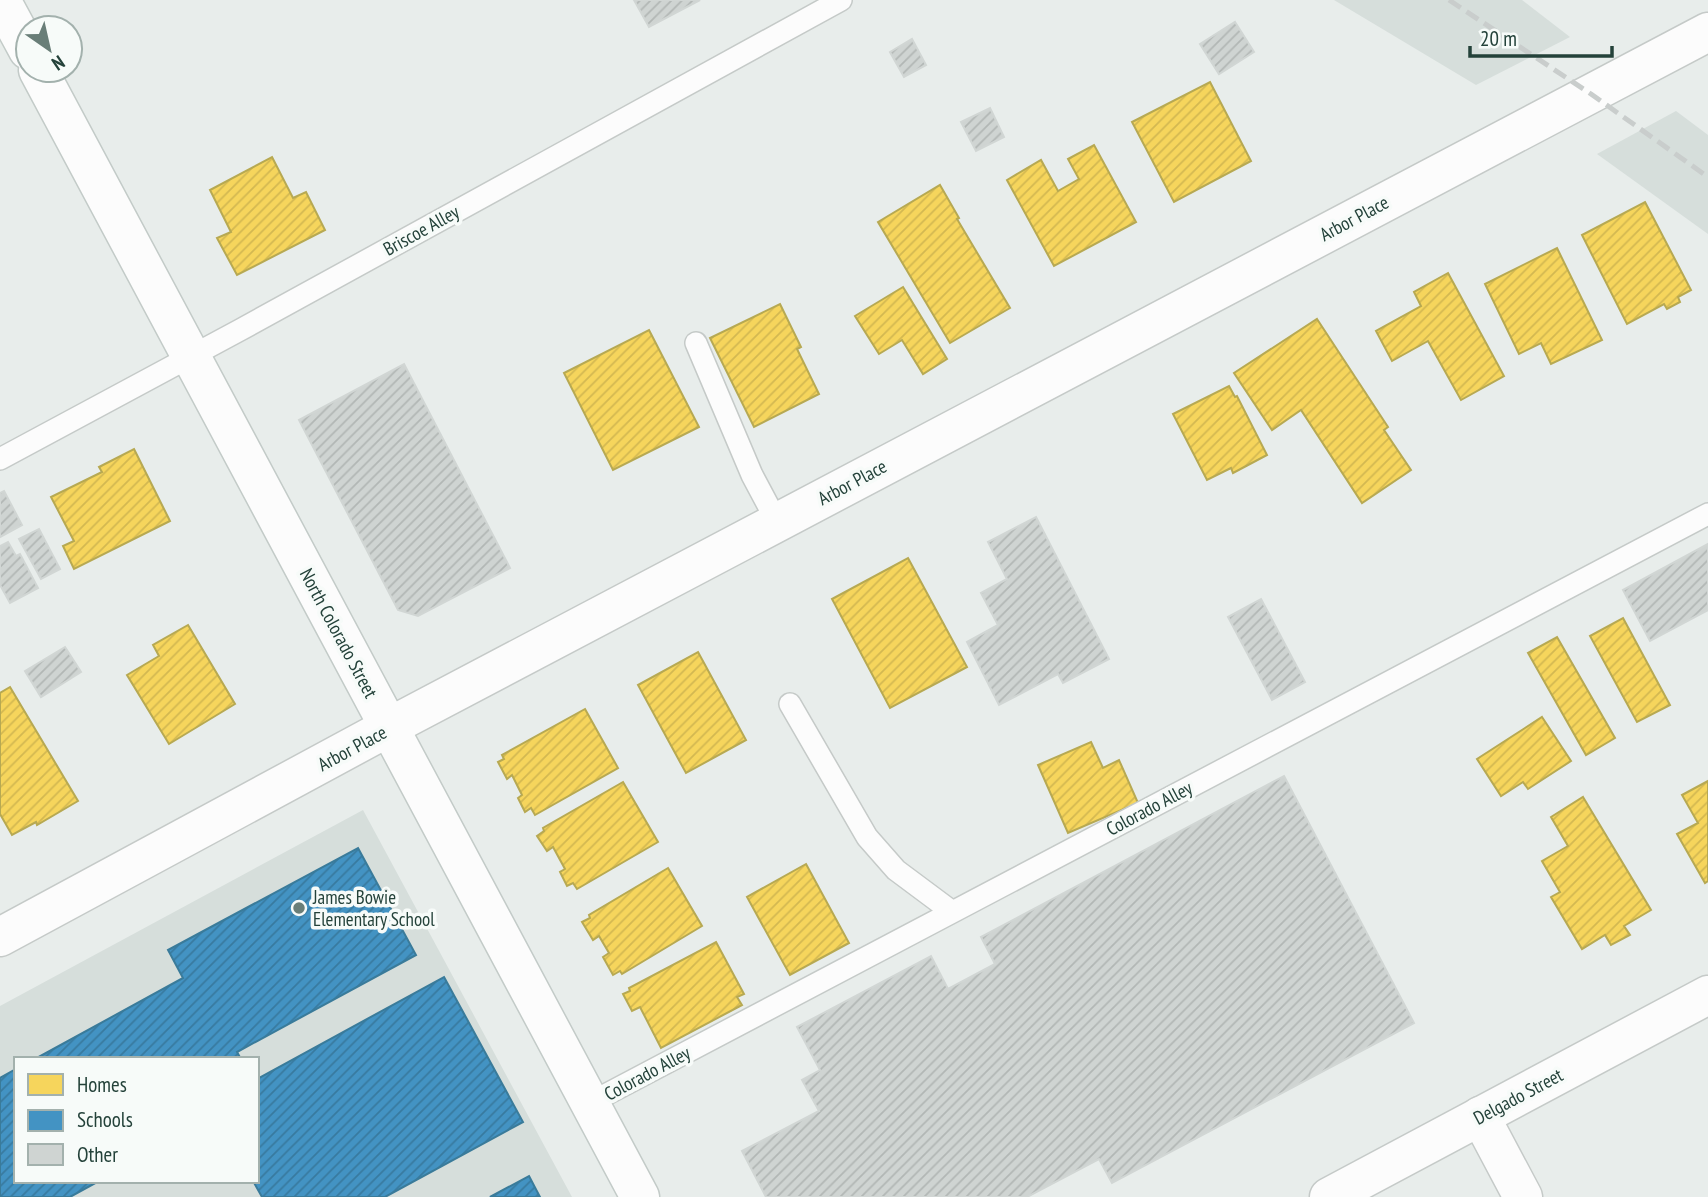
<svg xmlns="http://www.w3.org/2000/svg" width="1708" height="1197" font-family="'PT Sans Narrow',sans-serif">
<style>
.built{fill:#d6dedb;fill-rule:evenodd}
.homes{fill:url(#homes-hatch);stroke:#b7a952;stroke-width:2}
.schools{fill:url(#schools-hatch);stroke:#3a7b9a;stroke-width:2}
.building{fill:url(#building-hatch);stroke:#d1d6d4;stroke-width:2}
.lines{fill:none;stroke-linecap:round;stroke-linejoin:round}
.service-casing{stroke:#c5cac8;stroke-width:24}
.minor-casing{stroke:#c5cac8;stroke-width:41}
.secondary-casing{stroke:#c3cbc8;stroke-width:41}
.service{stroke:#fcfcfc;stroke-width:21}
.minor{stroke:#fcfcfc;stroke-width:38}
.secondary{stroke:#fcfcfc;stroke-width:38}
.rail{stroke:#c9cdcc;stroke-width:5;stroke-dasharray:14 7;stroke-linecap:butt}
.poi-dot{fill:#697e78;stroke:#f7fbf9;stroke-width:2.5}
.labels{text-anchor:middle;stroke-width:7;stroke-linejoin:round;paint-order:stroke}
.street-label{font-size:19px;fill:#24423a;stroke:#f7fbf9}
.poi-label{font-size:19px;fill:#24423a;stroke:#f7fbf9;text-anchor:start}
</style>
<defs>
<pattern id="homes-hatch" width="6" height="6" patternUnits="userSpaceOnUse" patternTransform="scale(1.75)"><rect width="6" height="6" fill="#f6d55c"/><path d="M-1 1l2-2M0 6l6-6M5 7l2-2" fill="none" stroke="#d3b851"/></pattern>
<pattern id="schools-hatch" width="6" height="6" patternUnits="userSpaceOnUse" patternTransform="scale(1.75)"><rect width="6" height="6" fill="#4393c3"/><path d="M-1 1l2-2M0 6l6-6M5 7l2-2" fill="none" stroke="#387a9f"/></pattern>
<pattern id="building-hatch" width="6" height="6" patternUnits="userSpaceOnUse" patternTransform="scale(1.75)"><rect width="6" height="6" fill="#cfd4d2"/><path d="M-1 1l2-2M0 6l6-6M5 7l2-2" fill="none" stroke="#b2b7b5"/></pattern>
</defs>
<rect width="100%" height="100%" fill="#e8edeb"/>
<g class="built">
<polygon points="1334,0 1522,0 1570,37 1476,85"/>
<polygon points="1676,111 1708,135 1708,234 1597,154"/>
<path d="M363,810L572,1197H0V1006ZM16,1059H257V1181H16Z"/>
</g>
<g class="homes">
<polygon points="1210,82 1251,161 1174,202 1132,122"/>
<polygon points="1094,145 1136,222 1054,266 1007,180 1041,160 1058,191 1079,179 1068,159"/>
<polygon points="272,157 293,198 306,192 325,230 237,275 217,238 231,232 210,190"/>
<polygon points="940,185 959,218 957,219 1010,308 950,343 878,222"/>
<polygon points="1645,202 1691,290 1678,297 1680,302 1667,309 1664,304 1627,324 1582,235"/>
<polygon points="1557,248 1602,340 1551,364 1541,343 1519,354 1485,284"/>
<polygon points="1448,273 1504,376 1461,400 1428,341 1392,361 1376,331 1421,306 1414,292"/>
<polygon points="903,287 947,359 923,374 902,340 879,354 855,316"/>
<polygon points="780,304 801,347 797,349 819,394 754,427 710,338"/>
<polygon points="1317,319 1388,427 1384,430 1411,470 1362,503 1301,410 1272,430 1234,373"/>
<polygon points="649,330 699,427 613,470 564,373"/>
<polygon points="1229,386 1235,397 1237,396 1267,455 1233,473 1231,468 1207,480 1173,414"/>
<polygon points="134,449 170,521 74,569 63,546 74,541 51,497 102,472 99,467"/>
<polygon points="908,558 967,667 890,708 832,599"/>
<polygon points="1623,618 1670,705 1637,722 1590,636"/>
<polygon points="188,625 235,704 169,744 127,675 159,656 153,645"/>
<polygon points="1557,637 1615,738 1586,755 1528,653"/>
<polygon points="698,652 746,740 686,773 638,685"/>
<polygon points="10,687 78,801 37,825 36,822 12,835 0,814 0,693"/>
<polygon points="585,709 618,768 535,815 531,808 525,812 518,798 522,795 512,775 507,779 498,762 504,759 502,755"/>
<polygon points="1542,717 1571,761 1528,789 1523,782 1501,796 1477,759"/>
<polygon points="1091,742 1103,768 1119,760 1138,803 1068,833 1038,765"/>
<polygon points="1708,781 1708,881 1705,883 1677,834 1698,823 1682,795"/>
<polygon points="623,782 658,842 577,889 573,883 567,886 560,872 565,869 553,847 547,851 537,836 544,831 543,828"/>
<polygon points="1583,797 1651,910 1624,926 1630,935 1611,945 1605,935 1582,949 1551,897 1560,892 1542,861 1568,846 1551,817"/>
<polygon points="806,864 849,943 790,975 747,897"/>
<polygon points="668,868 702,926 622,974 620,971 613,975 603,957 609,953 599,936 593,940 582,922 590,918 589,915"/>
<polygon points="716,942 744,994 737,997 742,1005 661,1048 640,1007 632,1011 623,994 630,991 629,988"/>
</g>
<g class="schools">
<polygon points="358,848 416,955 237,1052 241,1059 35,1059 183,978 168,950"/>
<polygon points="444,977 523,1122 385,1197 262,1197 253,1181 257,1181 257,1079"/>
<polygon points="16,1069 16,1181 99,1181 70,1197 0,1197 0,1078"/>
<polygon points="529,1176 540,1197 490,1197"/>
</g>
<g class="building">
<polygon points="634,0 700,0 649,27"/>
<polygon points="1235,22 1254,52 1219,74 1200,44"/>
<polygon points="912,39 926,65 904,77 890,52"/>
<polygon points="990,108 1004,137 976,151 961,122"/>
<polygon points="404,364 510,568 418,616 398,610 299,420"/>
<polygon points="4,491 22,525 0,537 0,493"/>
<polygon points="1036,517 1109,659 1063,683 1058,674 999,705 967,642 998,625 981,593 1007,579 988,542"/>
<polygon points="39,529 60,569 41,579 19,539"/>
<polygon points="8,542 16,556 20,554 38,588 10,603 0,585 0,546"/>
<polygon points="1708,544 1708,610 1650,641 1623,590"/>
<polygon points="1261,599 1305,682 1272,700 1228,617"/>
<polygon points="65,647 81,672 41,697 25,671"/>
<polygon points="1284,776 1414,1023 1112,1183 1099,1159 1027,1197 766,1197 742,1151 819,1111 802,1080 820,1070 797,1027 931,956 948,989 995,964 981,937"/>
</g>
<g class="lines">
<defs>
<g id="service">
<polyline points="696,343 752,475 777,522"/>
<polyline points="0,459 240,330 841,0"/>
<polyline points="790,704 867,837 896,870 951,911"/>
<polyline points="590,1103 1708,514"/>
</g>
<g id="minor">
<polyline points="0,937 389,727 1708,32"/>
<polyline points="1480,1116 1523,1197"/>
<polyline points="1329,1197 1708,995"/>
</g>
<g id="secondary">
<polyline points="1,0 28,50"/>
<polyline points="38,70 640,1197"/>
</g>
</defs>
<use href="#service" class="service-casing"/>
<use href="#minor" class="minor-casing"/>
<use href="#secondary" class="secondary-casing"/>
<use href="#service" class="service"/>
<use href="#minor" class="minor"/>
<use href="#secondary" class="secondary"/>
<polyline class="rail" points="1449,0 1591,94 1708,177"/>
</g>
<circle class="poi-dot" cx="299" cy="908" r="7"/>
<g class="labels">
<g class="street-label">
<text transform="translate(1354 218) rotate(-28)" y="7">Arbor Place</text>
<text transform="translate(421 230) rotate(-29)" y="7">Briscoe Alley</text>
<text transform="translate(852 482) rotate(-28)" y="7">Arbor Place</text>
<text transform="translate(339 633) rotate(62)" y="7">North Colorado Street</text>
<text transform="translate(352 748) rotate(-28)" y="7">Arbor Place</text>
<text transform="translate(1149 808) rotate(-28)" y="7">Colorado Alley</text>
<text transform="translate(647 1073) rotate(-28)" y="7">Colorado Alley</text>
<text transform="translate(1518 1096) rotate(-28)" y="7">Delgado Street</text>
</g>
<g class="poi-label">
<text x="313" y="904">James Bowie<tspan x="313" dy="22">Elementary School</tspan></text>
</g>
</g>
<rect x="14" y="1057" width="245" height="126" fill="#f7fbf9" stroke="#a3b1ad" stroke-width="2"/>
<rect x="28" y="1074" width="35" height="21" fill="#f6d55c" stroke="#a3b1ad" stroke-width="2"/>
<text x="77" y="1092" font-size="21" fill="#24423a">Homes</text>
<rect x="28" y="1110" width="35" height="21" fill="#4393c3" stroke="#a3b1ad" stroke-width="2"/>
<text x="77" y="1127" font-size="21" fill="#24423a">Schools</text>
<rect x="28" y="1144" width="35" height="21" fill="#cfd4d2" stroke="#a3b1ad" stroke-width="2"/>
<text x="77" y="1162" font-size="21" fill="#24423a">Other</text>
<g transform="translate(49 49) rotate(146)"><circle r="33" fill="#f7fbf9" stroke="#a3b1ad" stroke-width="2"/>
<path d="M0-5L12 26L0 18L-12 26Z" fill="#697e78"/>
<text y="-10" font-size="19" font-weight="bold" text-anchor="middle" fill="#24423a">N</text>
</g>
<path d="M1470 46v10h142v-10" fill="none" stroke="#24423a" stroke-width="3.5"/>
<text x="1480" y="46" font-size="21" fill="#24423a" stroke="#f7fbf9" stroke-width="5" paint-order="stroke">20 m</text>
</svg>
